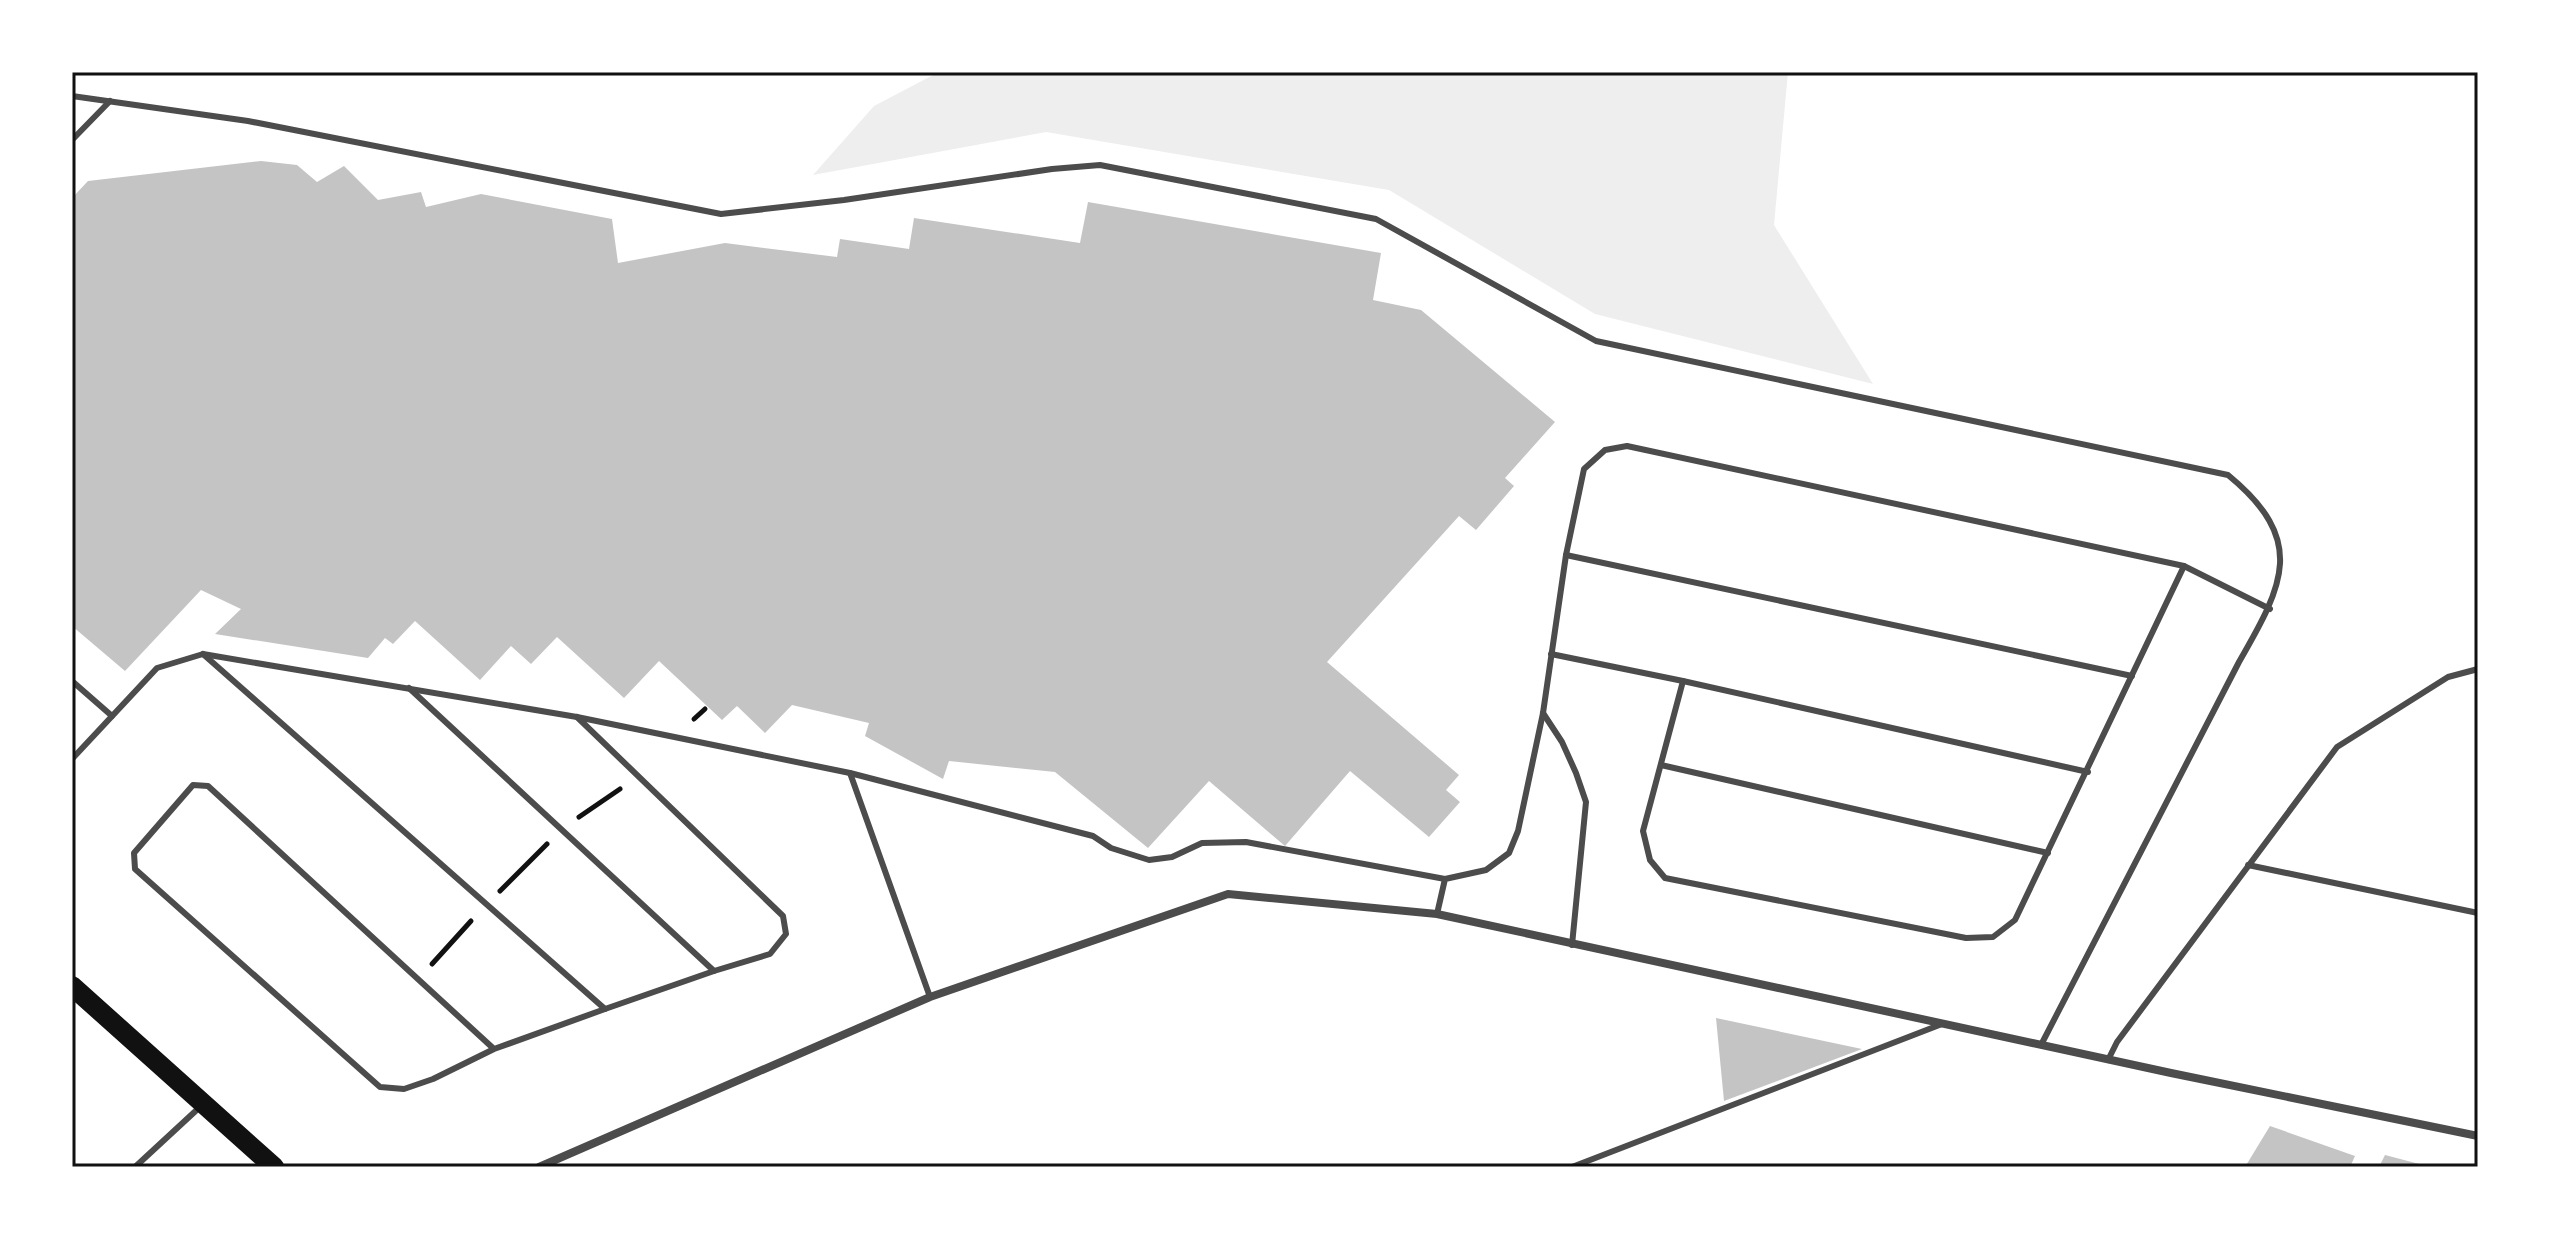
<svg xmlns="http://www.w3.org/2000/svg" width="2550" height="1239" font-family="'Roboto Condensed',sans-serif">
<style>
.green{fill:#eee}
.building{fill:#c4c4c4}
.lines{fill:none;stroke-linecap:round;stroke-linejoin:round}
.path{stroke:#111;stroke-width:5}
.service{stroke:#4c4c4c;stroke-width:6}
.minor{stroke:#4c4c4c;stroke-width:8}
.primary{stroke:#111;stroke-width:20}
.neatline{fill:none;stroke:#111;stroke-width:3}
</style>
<rect width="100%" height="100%" fill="#fff"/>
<polygon class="green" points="939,72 1788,72 1774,225 1873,384 1595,314 1389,190 1046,132 813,175 874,106"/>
<g class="building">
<polygon points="261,161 297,165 317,182 344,166 378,200 421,192 426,207 481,194 612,219 618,263 725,243 837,257 840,239 909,249 914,218 1080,243 1088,202 1381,253 1373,300 1421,310 1555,422 1505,478 1514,486 1476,530 1459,516 1327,662 1459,775 1446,790 1460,802 1429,837 1350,771 1285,846 1209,781 1148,848 1055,772 949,761 943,779 865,736 869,723 792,705 765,733 737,706 722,720 659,661 624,698 557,637 531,664 511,646 480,680 415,621 393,644 385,638 368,658 215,634 241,609 201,590 125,671 72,626 72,198 88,181"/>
<polygon points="1716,1018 1862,1049 1724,1101"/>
<polygon points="2270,1126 2355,1156 2350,1167 2245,1167"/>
<polygon points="2385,1155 2427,1166 2427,1167 2379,1167"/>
</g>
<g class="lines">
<g class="path">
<polyline points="694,719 705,709"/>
<polyline points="579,817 620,789"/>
<polyline points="500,891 547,844"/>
<polyline points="432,964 471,921"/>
</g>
<g class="service">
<path d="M72,96L248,121L721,214L844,200L1052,169L1100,165L1376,219L1596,341L2228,475C2307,540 2284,584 2239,662L2041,1045"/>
<polyline points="72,140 110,101"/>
<polyline points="1566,555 2132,676"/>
<polyline points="203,654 605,1009 494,1049 433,1079 404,1089 380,1087 135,869 134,853 193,785 208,786 494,1049"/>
<polyline points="1551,654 1683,681 2088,772"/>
<polyline points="72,681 112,716"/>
<polyline points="1683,681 1643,831 1650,860 1665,878 1966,938 1993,937 2015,920 2184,566"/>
<polyline points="409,688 714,971 605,1009"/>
<polyline points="1543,713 1562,742 1576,773 1586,802 1572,945"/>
<polyline points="577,717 783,916 786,934 770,954 714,971"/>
<polyline points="72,759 157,668 203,654 577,717 850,773 1093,836 1111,848 1149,860 1172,857 1202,843 1246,842 1445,879"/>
<polyline points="1661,765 2048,853"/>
<polyline points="850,773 930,997"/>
<polyline points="2248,865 2478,913"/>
<polyline points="1437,914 1445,879 1486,870 1509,853 1518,831 1543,713 1566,555 1584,469 1605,450 1627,446 2184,566 2270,609"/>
<polyline points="2108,1060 2117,1042 2337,747 2448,677 2478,669"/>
<polyline points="135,1167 201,1106"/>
<polyline points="1572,1167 1942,1024"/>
</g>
<polyline class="minor" points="539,1167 930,997 1228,894 1437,914 2171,1073 2478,1136"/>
<polyline class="primary" points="72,986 274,1167"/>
</g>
<rect width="2550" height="1239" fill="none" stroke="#ffffff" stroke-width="148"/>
<rect x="74" y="74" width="2402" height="1091" class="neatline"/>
</svg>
